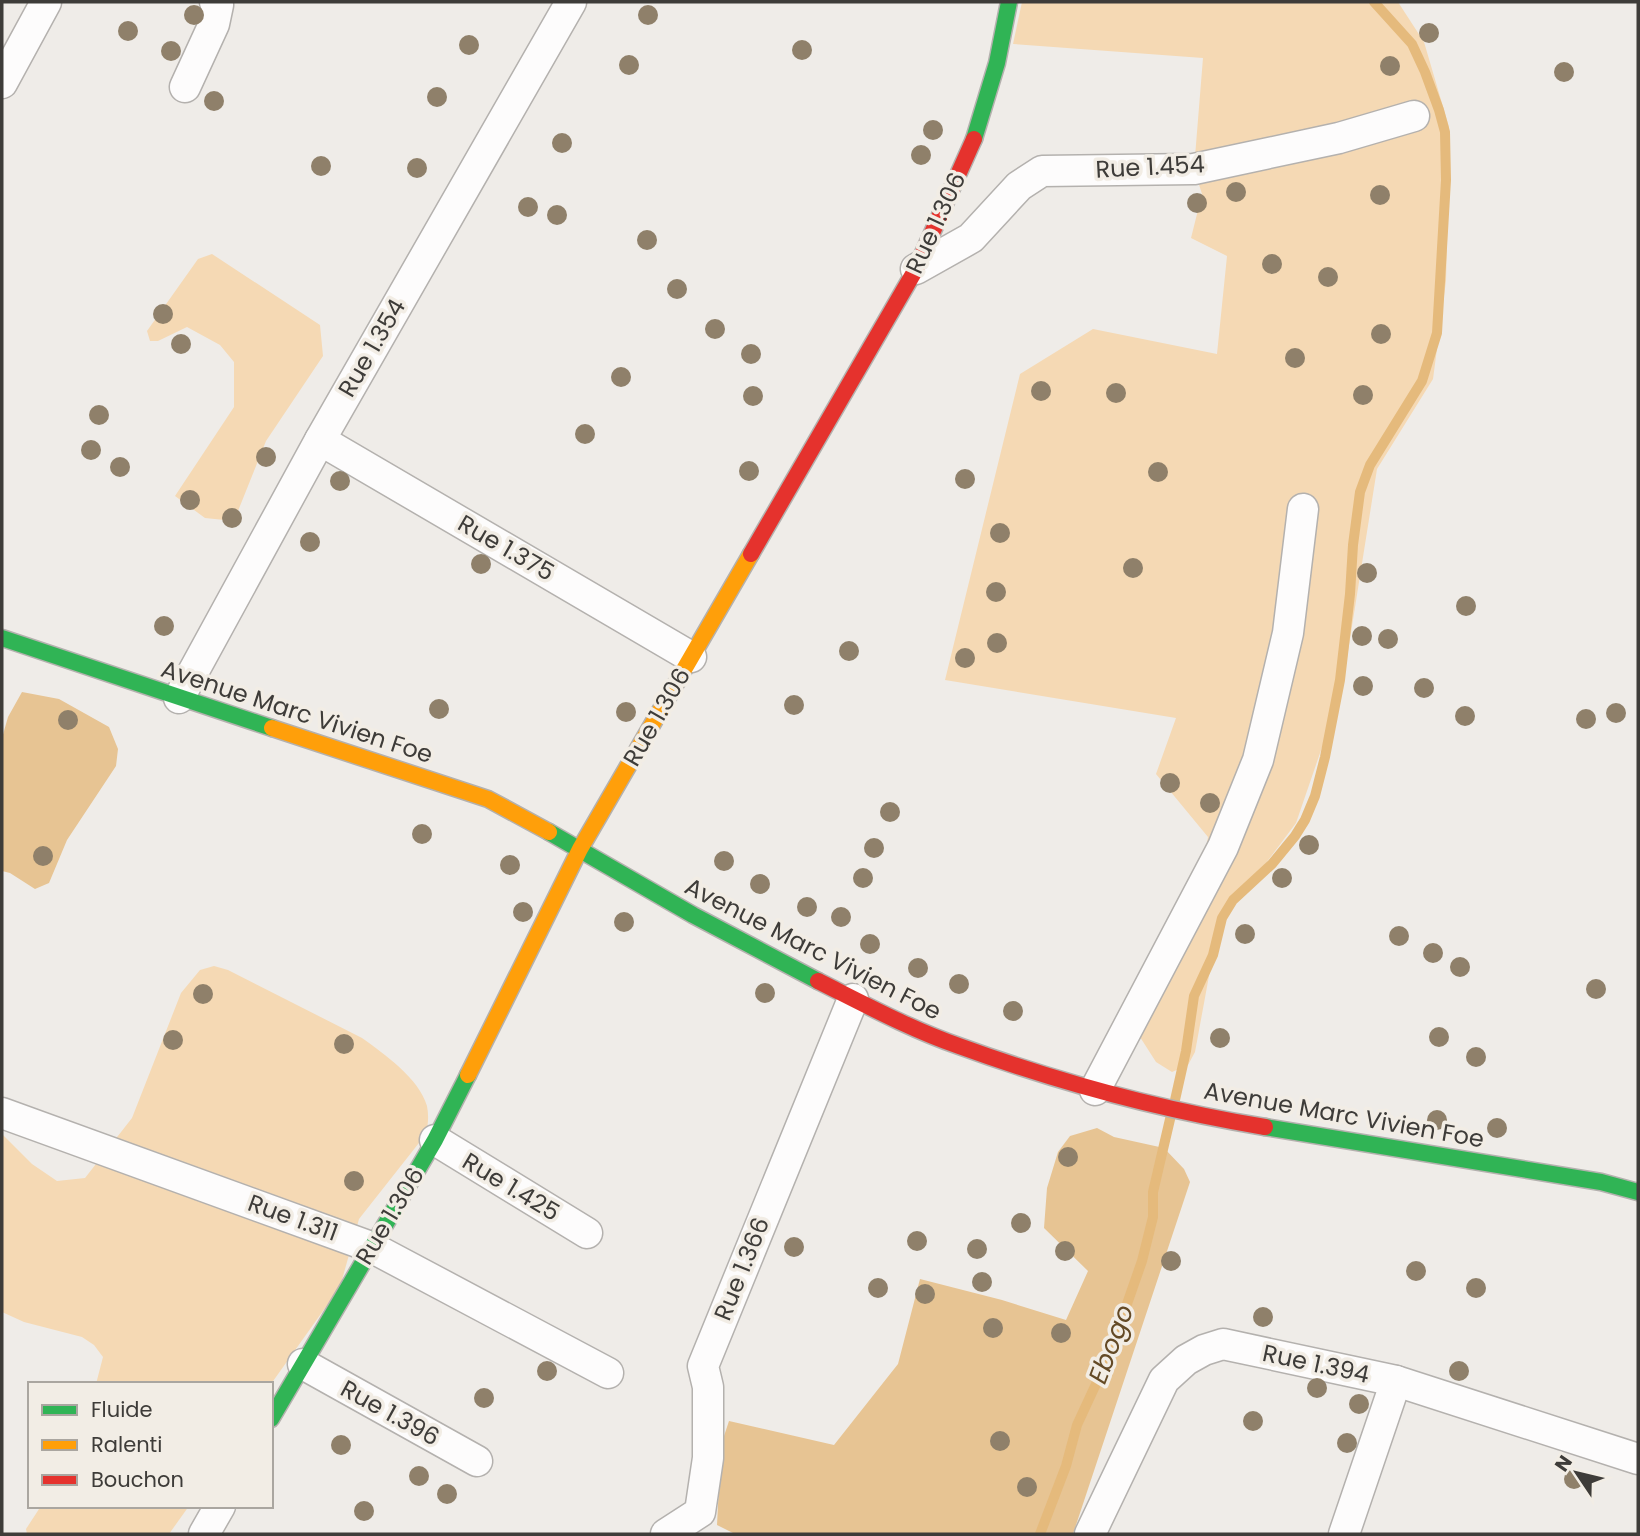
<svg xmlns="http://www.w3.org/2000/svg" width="1640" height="1536" font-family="Poppins,sans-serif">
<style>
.green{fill:#f5d9b4}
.forest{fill:#e7c493}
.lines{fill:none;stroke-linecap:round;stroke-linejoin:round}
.stream{stroke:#e5ba7c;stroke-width:10}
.street-casing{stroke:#b4b1ae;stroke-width:33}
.fast-casing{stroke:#b4b1ae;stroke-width:19}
.slow-casing{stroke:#b4b1ae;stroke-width:19}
.jam-casing{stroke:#b4b1ae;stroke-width:19}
.street{stroke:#fdfcfc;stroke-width:30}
.fast{stroke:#30b455;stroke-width:16}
.slow{stroke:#ff9f0a;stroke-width:16}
.jam{stroke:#e5322d;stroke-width:16}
.tree{fill:#8f806a}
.labels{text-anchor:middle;stroke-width:7;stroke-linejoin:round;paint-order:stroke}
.street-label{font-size:24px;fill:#3e3c39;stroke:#f2ede5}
.water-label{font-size:26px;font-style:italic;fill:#644a26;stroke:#f2ede5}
</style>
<rect width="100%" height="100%" fill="#efece8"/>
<g class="green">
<polygon points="1022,2 1398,2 1424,42 1449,127 1449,167 1446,281 1433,379 1377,469 1342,689 1296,823 1218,927 1195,1052 1188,1065 1172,1072 1156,1062 1140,1037 1196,910 1208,837 1156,774 1176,718 945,680 1020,374 1093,329 1217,354 1227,256 1191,238 1202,194 1194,169 1203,58 1013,44"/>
<polygon points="212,254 320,325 323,356 266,441 234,521 205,518 175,496 234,407 234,362 220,345 187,327 158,341 150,341 147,331 198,259"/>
<path d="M214,966L228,970L362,1038C384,1054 419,1078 427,1106C429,1116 428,1125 426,1134L359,1219L340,1287L271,1384H96L103,1357L94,1345L82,1337L24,1322L2,1312V1134L32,1164L57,1181L85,1178L132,1118L181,993L200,970Z"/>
<polygon points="41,1506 189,1506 169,1534 27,1534 26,1529"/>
</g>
<g class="forest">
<polygon points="22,692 59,699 109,727 118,749 116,766 67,840 49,883 35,889 10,873 2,871 2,738 8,717"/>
<polygon points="1097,1128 1114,1137 1164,1148 1184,1169 1190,1182 1073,1534 735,1534 717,1525 721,1445 729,1421 834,1445 898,1364 920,1279 1002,1300 1066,1320 1088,1271 1044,1228 1047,1188 1058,1152 1070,1136"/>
</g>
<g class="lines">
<g class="stream">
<polyline points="1175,1100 1186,1051 1194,996 1213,955 1222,918 1233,900 1272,864 1295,836 1305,820 1315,796 1325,757 1340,680 1350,594 1353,545 1360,492 1370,465 1422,381 1437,333 1446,180 1445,132 1439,110 1425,72 1412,44 1374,2"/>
<polyline points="1040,1534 1066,1466 1077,1425 1096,1384 1113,1344 1142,1261 1153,1217 1153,1192 1171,1115"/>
</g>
<defs>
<g id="street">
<polyline points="2,83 46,2"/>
<polyline points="185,87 214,24 218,5 215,2"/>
<polyline points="916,269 971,238 1019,186 1042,171 1194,169 1339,138 1414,116"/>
<polyline points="320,440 691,657"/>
<polyline points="179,698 320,440 571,2"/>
<polyline points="1095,1090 1223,847 1258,760 1288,633 1303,509"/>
<polyline points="2,1113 371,1247 608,1373"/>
<polyline points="435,1140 587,1233"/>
<polyline points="303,1364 477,1461"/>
<polyline points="204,1534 220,1506"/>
<polyline points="666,1534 700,1512 708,1458 708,1387 703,1366 853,999"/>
<polyline points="1090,1534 1164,1380 1186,1360 1204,1350 1223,1344 1396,1381 1638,1459"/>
<polyline points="1344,1534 1396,1381"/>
</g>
<g id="fast">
<polyline points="974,139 997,63 1009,2"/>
<polyline points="2,638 272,728"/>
<polyline points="549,832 693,915 818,981"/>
<polyline points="1265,1127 1601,1182 1638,1192"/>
<polyline points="271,1419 435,1140 468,1075"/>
</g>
<g id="slow">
<polyline points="272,728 488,799 549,832"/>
<polyline points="468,1075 580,849 751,554"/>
</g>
<g id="jam">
<polyline points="751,554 916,269 974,139"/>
<path d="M818,981C864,1004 910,1029 959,1046C1058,1082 1161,1110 1265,1127"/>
</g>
</defs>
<use href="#street" class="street-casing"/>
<use href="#fast" class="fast-casing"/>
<use href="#slow" class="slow-casing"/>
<use href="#jam" class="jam-casing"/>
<use href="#street" class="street"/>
<use href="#fast" class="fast"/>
<use href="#slow" class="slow"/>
<use href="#jam" class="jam"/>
</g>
<g class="tree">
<circle cx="194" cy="15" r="10"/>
<circle cx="648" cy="15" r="10"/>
<circle cx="128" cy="31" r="10"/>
<circle cx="1429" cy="33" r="10"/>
<circle cx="469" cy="45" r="10"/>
<circle cx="802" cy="50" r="10"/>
<circle cx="171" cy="51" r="10"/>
<circle cx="629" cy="65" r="10"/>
<circle cx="1390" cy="66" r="10"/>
<circle cx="1564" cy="72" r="10"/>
<circle cx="437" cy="97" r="10"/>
<circle cx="214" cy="101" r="10"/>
<circle cx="933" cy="130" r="10"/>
<circle cx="562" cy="143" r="10"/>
<circle cx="921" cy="155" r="10"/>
<circle cx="321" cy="166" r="10"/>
<circle cx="417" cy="168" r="10"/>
<circle cx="1236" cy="192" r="10"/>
<circle cx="1380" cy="195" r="10"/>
<circle cx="1197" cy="203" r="10"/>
<circle cx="528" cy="207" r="10"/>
<circle cx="557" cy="215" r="10"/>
<circle cx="647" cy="240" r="10"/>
<circle cx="1272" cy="264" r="10"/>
<circle cx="1328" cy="277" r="10"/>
<circle cx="677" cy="289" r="10"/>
<circle cx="163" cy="314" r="10"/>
<circle cx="715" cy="329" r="10"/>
<circle cx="1381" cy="334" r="10"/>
<circle cx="181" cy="344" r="10"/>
<circle cx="751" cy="354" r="10"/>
<circle cx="1295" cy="358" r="10"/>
<circle cx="621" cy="377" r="10"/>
<circle cx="1041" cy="391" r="10"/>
<circle cx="1116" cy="393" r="10"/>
<circle cx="1363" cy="395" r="10"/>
<circle cx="753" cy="396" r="10"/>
<circle cx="99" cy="415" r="10"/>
<circle cx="585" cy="434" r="10"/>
<circle cx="91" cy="450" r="10"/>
<circle cx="266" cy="457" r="10"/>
<circle cx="120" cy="467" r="10"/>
<circle cx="749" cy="471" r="10"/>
<circle cx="1158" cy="472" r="10"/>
<circle cx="965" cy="479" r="10"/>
<circle cx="340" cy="481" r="10"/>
<circle cx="190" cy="500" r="10"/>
<circle cx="232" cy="518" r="10"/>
<circle cx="1000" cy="533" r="10"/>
<circle cx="310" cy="542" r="10"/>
<circle cx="481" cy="564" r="10"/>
<circle cx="1133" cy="568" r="10"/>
<circle cx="1367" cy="573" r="10"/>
<circle cx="996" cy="592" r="10"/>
<circle cx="1466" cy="606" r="10"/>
<circle cx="164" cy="626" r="10"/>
<circle cx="1362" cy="636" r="10"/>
<circle cx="1388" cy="639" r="10"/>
<circle cx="997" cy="643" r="10"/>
<circle cx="849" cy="651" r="10"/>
<circle cx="965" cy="658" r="10"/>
<circle cx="1363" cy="686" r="10"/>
<circle cx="1424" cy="688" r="10"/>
<circle cx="794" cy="705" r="10"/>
<circle cx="439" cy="709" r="10"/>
<circle cx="626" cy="712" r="10"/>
<circle cx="1616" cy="713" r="10"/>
<circle cx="1465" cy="716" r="10"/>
<circle cx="1586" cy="719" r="10"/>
<circle cx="68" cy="720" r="10"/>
<circle cx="1170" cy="783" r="10"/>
<circle cx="1210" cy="803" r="10"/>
<circle cx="890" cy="812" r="10"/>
<circle cx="422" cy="834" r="10"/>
<circle cx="1309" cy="845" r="10"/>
<circle cx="874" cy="848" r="10"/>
<circle cx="43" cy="856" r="10"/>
<circle cx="724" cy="861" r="10"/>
<circle cx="510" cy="865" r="10"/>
<circle cx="863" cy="878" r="10"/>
<circle cx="1282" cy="878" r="10"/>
<circle cx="760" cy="884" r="10"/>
<circle cx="807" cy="907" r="10"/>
<circle cx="523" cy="912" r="10"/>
<circle cx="841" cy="917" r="10"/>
<circle cx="624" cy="922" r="10"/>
<circle cx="1245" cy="934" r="10"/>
<circle cx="1399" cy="936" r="10"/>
<circle cx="870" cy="944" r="10"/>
<circle cx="1433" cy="953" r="10"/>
<circle cx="1460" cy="967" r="10"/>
<circle cx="918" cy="968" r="10"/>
<circle cx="959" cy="984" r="10"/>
<circle cx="1596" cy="989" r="10"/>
<circle cx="765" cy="993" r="10"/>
<circle cx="203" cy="994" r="10"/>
<circle cx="1013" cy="1011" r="10"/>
<circle cx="1439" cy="1037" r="10"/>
<circle cx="1220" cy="1038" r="10"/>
<circle cx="173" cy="1040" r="10"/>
<circle cx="344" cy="1044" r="10"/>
<circle cx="1476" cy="1057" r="10"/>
<circle cx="1437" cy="1120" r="10"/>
<circle cx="1497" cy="1128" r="10"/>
<circle cx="1068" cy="1157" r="10"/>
<circle cx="354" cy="1181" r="10"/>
<circle cx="1021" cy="1223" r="10"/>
<circle cx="917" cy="1241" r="10"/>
<circle cx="794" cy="1247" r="10"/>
<circle cx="977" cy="1249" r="10"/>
<circle cx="1065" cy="1251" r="10"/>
<circle cx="1171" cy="1261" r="10"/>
<circle cx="1416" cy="1271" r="10"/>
<circle cx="982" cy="1282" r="10"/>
<circle cx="878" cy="1288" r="10"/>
<circle cx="1476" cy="1288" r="10"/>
<circle cx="925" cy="1294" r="10"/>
<circle cx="1263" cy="1317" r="10"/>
<circle cx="993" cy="1328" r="10"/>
<circle cx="1061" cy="1333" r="10"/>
<circle cx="547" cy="1371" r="10"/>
<circle cx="1459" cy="1371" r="10"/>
<circle cx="1317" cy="1388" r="10"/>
<circle cx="484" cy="1398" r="10"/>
<circle cx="1359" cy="1404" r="10"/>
<circle cx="1253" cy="1421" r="10"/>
<circle cx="1000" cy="1441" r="10"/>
<circle cx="1347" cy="1443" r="10"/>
<circle cx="341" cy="1445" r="10"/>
<circle cx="419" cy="1476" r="10"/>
<circle cx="1574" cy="1479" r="10"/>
<circle cx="1027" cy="1487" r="10"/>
<circle cx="447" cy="1494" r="10"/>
<circle cx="364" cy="1511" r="10"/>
</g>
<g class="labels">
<g class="street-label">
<text transform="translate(1150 167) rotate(-3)" y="8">Rue 1.454</text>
<text transform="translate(936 223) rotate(-65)" y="8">Rue 1.306</text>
<text transform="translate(372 348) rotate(-60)" y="8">Rue 1.354</text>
<text transform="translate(506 548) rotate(30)" y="8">Rue 1.375</text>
<text transform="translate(297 712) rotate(18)" y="8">Avenue Marc Vivien Foe</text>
<text transform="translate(657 717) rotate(-60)" y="8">Rue 1.306</text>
<text transform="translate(813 949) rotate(27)" y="8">Avenue Marc Vivien Foe</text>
<text transform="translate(1344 1115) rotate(10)" y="8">Avenue Marc Vivien Foe</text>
<text transform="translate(511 1187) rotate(31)" y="8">Rue 1.425</text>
<text transform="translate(390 1216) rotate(-59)" y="8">Rue 1.306</text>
<text transform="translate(293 1218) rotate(20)" y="8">Rue 1.311</text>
<text transform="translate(742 1269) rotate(-68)" y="8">Rue 1.366</text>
<text transform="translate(1316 1364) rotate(12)" y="8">Rue 1.394</text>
<text transform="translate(390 1413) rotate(29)" y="8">Rue 1.396</text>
</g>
<g class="water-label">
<text transform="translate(1111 1344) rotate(-69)" y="9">Ebogo</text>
</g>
</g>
<rect width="1640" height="1536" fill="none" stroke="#3e3c39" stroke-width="7"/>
<rect x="28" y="1382" width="245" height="126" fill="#f2ede5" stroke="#aaa6a0" stroke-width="2"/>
<rect x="42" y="1405" width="35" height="10" fill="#30b455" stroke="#aaa6a0" stroke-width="2"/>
<text x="91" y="1417" font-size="21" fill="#3e3c39">Fluide</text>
<rect x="42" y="1440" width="35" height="10" fill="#ff9f0a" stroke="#aaa6a0" stroke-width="2"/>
<text x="91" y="1452" font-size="21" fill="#3e3c39">Ralenti</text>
<rect x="42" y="1475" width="35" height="10" fill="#e5322d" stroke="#aaa6a0" stroke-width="2"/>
<text x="91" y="1487" font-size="21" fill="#3e3c39">Bouchon</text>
<g transform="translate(1577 1473) rotate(305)" stroke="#f2ede5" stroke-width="5" paint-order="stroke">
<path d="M0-5L12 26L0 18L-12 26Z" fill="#3e3c39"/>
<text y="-10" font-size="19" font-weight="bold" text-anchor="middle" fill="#3e3c39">N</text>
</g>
</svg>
